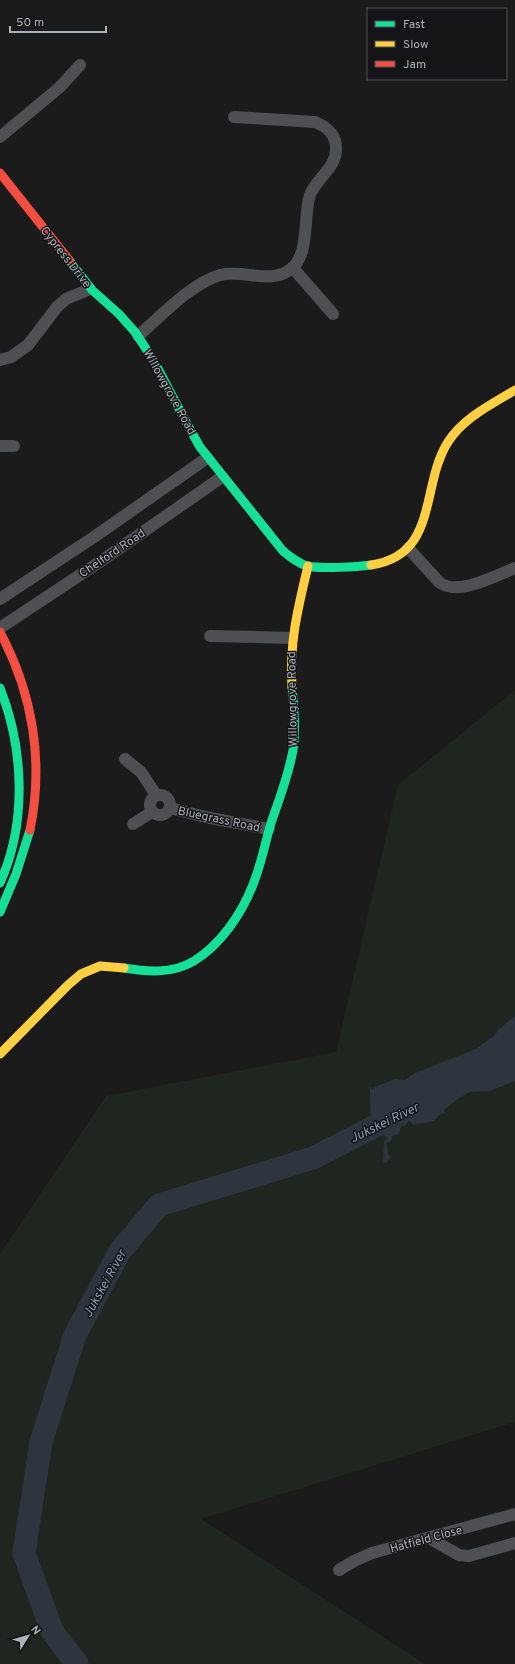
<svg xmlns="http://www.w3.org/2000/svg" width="515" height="1664" font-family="Overpass,sans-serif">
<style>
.green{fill:#1e261f}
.water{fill:#2d363e}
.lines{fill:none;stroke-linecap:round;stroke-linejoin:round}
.river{stroke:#2d363e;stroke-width:23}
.street{stroke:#4f5054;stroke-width:12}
.fast{stroke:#16e098;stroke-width:9}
.slow{stroke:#ffcf43;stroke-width:9}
.jam{stroke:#f24e42;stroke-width:9}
.labels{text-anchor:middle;stroke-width:3;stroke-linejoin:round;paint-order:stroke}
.street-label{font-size:12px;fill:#acb1bc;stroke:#151517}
.water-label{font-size:13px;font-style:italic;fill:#839fb7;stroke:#151517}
</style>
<rect width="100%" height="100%" fill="#1b1b1b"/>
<polygon class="green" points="515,690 515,1422 201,1519 425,1664 0,1664 0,1254 106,1096 336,1052 398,785"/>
<path class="water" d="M515,1016V1081L490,1091L470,1092L459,1098L444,1110L445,1113L439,1115L434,1121L414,1125L409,1121L404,1127L401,1126L399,1134L392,1136L391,1141L386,1143L390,1158L386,1163L383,1162L384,1141L387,1138L382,1132L375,1134L374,1132L371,1133L370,1087L373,1089C380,1083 387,1084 394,1079L405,1080L415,1073L476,1049L494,1036L499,1029Z"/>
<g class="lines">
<polyline class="river" points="77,1664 52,1631 24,1553 41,1442 75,1335 120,1251 159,1205 313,1158 399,1114"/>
<g class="street">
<polyline points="0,137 60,87 80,65"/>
<polyline points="293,268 333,314"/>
<path d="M138,336C161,316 192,283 220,275C243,269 271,285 291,269C310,255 303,215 310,195C316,178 337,168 336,148C336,134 327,127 315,122L234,117"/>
<polyline points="0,360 11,357 28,345 57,307 66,299 90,289"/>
<polyline points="0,446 14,446"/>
<path d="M408,548L439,582C457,597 495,576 515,568"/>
<polyline points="0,599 94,537 207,458"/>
<polyline points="0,628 107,557 222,477"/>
<polyline points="210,636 292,638"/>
<polyline points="125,759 141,772 156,795"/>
<circle cx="160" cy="805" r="10"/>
<polyline points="170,808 205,817 269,829"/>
<polyline points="133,824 152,812"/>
<polyline points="429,1538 459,1555 469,1556 515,1543"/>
<polyline points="339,1570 354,1561 372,1553 515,1514"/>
</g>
<g class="fast">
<path d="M69,260L92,290L119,314L135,332L154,361L187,424L200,447L283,551C290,557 298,563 307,566C320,569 357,567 371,565"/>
<path d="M0,688C24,749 27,823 0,883"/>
<polyline points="0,912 16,874 30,830"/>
<path d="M124,968C148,972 172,974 194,961C220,945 241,915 252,887C261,866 265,842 272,820C280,797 289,774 293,750C296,729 294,708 292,687"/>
</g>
<g class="slow">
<path d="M371,565C439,555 420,486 448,442C463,418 492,404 515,390"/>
<path d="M292,687C289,643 298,608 308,566"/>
<polyline points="0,1054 68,985 81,974 100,966 124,968"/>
</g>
<g class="jam">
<polyline points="0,173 69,260"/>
<path d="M0,632C33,694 44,762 30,830"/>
</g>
</g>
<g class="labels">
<g class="street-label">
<text transform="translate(66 257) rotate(52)" y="4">Cypress Drive</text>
<text transform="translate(170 392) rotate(61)" y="4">Willowgrove Road</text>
<text transform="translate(112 553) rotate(-34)" y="4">Chelford Road</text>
<text transform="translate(292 699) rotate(-91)" y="4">Willowgrove Road</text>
<text transform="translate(219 819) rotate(12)" y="4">Bluegrass Road</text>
<text transform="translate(426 1539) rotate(-15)" y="4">Hatfield Close</text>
</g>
<g class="water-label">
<text transform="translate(384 1122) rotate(-26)" y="5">Jukskei River</text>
<text transform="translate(104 1283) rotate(-61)" y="5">Jukskei River</text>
</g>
</g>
<rect x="367" y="8" width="140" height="72" fill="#151517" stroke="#515359"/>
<rect x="375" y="21" width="20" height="6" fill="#16e098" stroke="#515359"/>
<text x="403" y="28" font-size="12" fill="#acb1bc">Fast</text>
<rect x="375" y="41" width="20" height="6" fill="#ffcf43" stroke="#515359"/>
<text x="403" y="48" font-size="12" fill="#acb1bc">Slow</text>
<rect x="375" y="61" width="20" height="6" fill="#f24e42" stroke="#515359"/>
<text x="403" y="68" font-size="12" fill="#acb1bc">Jam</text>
<g transform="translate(28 1636) rotate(53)" stroke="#151517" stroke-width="3" paint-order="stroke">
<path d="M0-3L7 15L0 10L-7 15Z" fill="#acb1bc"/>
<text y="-6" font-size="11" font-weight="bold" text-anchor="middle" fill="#acb1bc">N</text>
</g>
<path d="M10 26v6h96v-6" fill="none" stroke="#acb1bc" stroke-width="2"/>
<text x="16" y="26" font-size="12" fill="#acb1bc" stroke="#151517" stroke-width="3" paint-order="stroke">50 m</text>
</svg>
